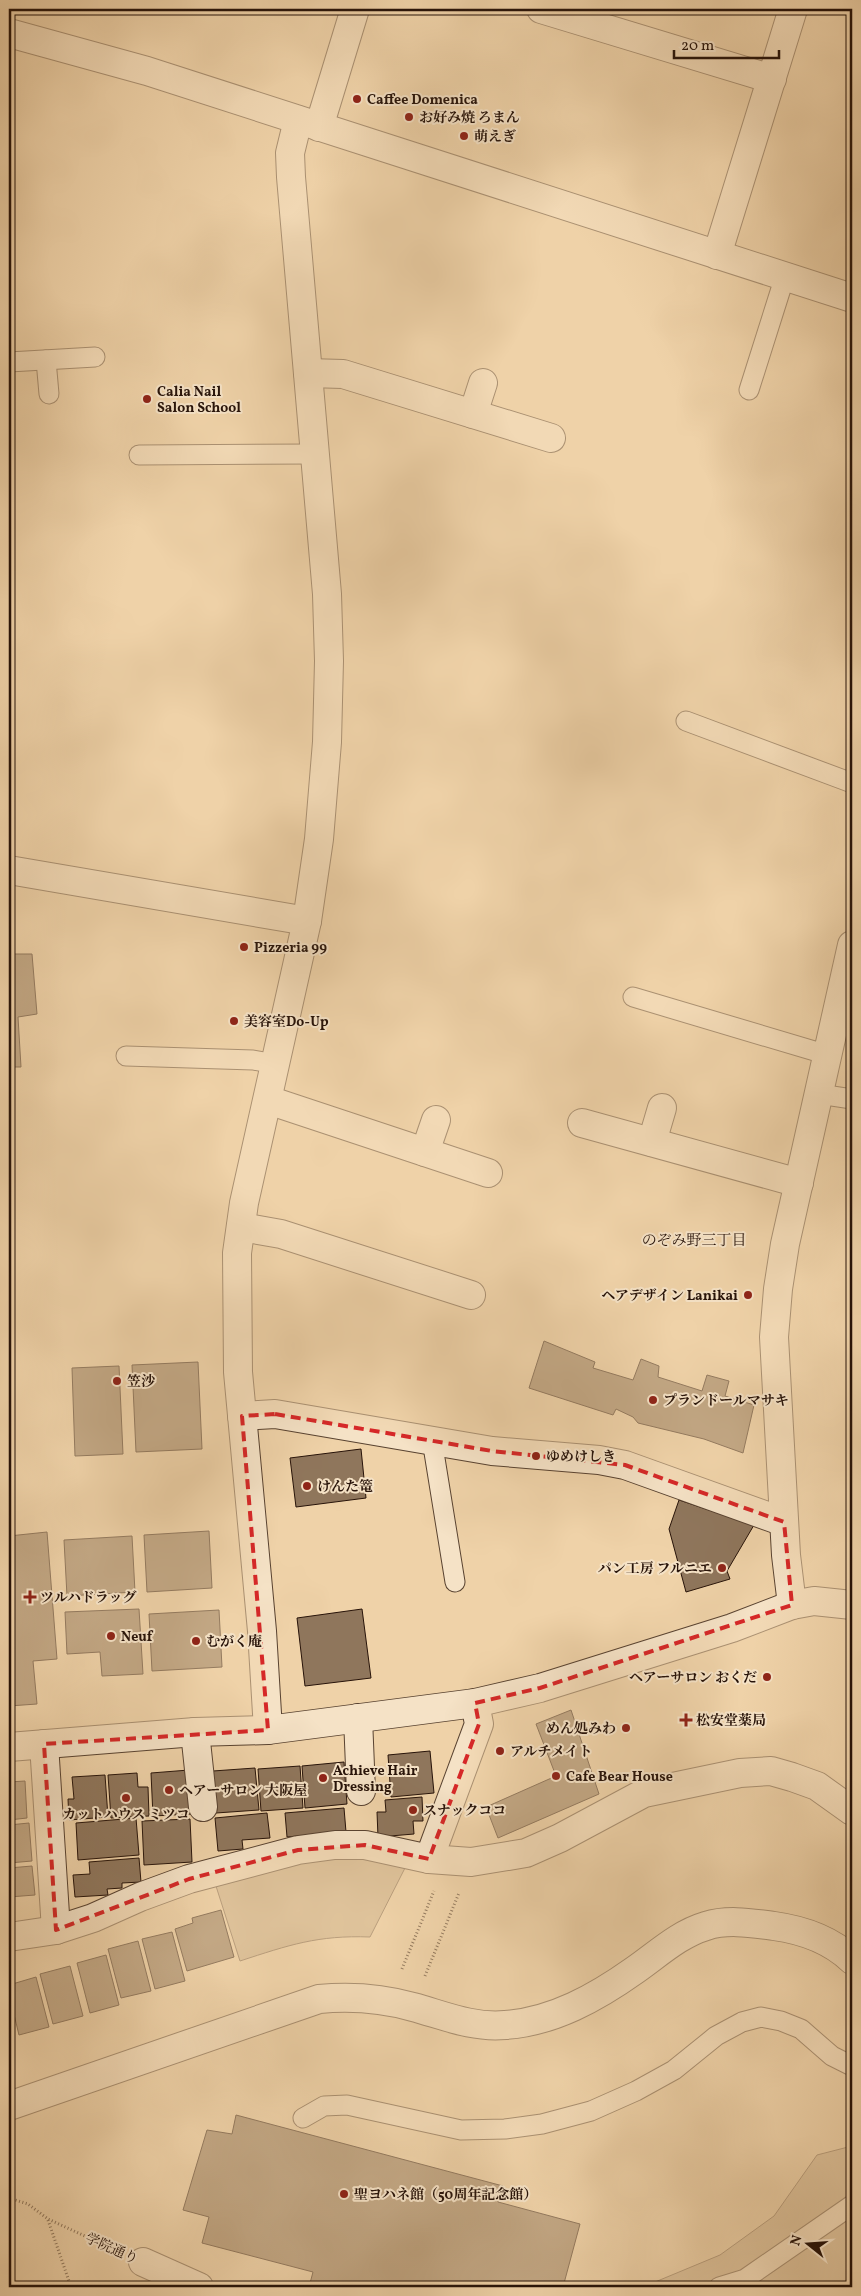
<svg xmlns="http://www.w3.org/2000/svg" width="861" height="2296" font-family="Vollkorn,'Noto Serif JP',serif">
<style>
.green{fill:#cdb28d;stroke:#7a624b}
.building{fill:#8f765c;stroke:#271309}
.lines{fill:none;stroke-linecap:round;stroke-linejoin:round}
.service-casing{stroke:#594331;stroke-width:21}
.pedestrian-casing{stroke:#594331;stroke-width:30}
.minor-casing{stroke:#594331;stroke-width:30}
.tertiary-casing{stroke:#594331;stroke-width:30}
.path{stroke:#271309;stroke-width:3;stroke-dasharray:1 2.5;stroke-linecap:butt}
.service{stroke:#f5e2c6;stroke-width:19}
.pedestrian{stroke:#f5e2c6;stroke-width:28}
.minor{stroke:#f5e2c6;stroke-width:28}
.tertiary{stroke:#f5e2c6;stroke-width:28}
.marked{fill:none;stroke:#d62828;stroke-width:4;stroke-dasharray:10 6;stroke-linejoin:round}
.poi-dot{fill:#8f2418;stroke:#f5e2c6;stroke-width:2}
.labels{text-anchor:middle;stroke-width:4;stroke-linejoin:round;paint-order:stroke}
.poi-label{font-size:14px;font-weight:bold;fill:#271309;stroke:#f5e2c6;text-anchor:start}
.street-label{font-size:14px;fill:#271309;stroke:#f5e2c6}
.neighbourhood-label{font-size:15px;fill:#271309;stroke:#f5e2c6}
</style>
<rect width="100%" height="100%" fill="#efd2a8"/>
<filter id="stains"><feTurbulence type="fractalNoise" baseFrequency=".004" numOctaves="4"/><feColorMatrix values="0 0 0 0 .2 0 0 0 0 .09 0 0 0 0 .02 0 0 0 .5 -.17"/></filter>
<radialGradient id="worn" r=".72"><stop offset=".6" stop-color="#630" stop-opacity="0"/><stop offset="1" stop-color="#630" stop-opacity=".3"/></radialGradient>
<g class="green">
<path d="M355,1854L406,1866L370,1937C318,1935 289,1945 240,1961L215,1883L263,1869Z"/>
<polygon points="852,2146 852,2287 643,2287 720,2255 774,2216 817,2155"/>
</g>
<g class="building">
<polygon points="9,954 32,954 37,1014 18,1017 21,1067 9,1067"/>
<polygon points="544,1341 595,1362 593,1368 633,1380 641,1359 659,1366 658,1377 702,1391 707,1375 729,1381 725,1396 754,1405 743,1453 704,1439 638,1423 633,1417 616,1409 613,1415 529,1388"/>
<polygon points="198,1362 202,1449 136,1452 132,1365"/>
<polygon points="119,1366 123,1454 75,1456 72,1368"/>
<polygon points="361,1449 366,1498 296,1507 290,1458"/>
<polygon points="679,1500 754,1525 727,1571 730,1579 686,1592 669,1529"/>
<polygon points="209,1531 212,1588 147,1592 144,1535"/>
<polygon points="47,1532 57,1659 33,1661 37,1704 9,1706 9,1536"/>
<polygon points="132,1536 135,1592 67,1596 64,1540"/>
<polygon points="139,1609 143,1674 102,1676 100,1652 67,1654 65,1612"/>
<polygon points="362,1609 371,1678 305,1686 297,1618"/>
<polygon points="219,1610 222,1667 152,1671 149,1614"/>
<polygon points="571,1710 599,1794 498,1838 486,1807 556,1776 536,1724"/>
<polygon points="430,1751 434,1793 391,1797 388,1755"/>
<polygon points="344,1762 347,1804 305,1808 302,1766"/>
<polygon points="300,1766 303,1808 261,1811 258,1769"/>
<polygon points="255,1768 259,1810 216,1813 213,1771"/>
<polygon points="189,1770 192,1814 153,1816 151,1773"/>
<polygon points="137,1773 138,1787 148,1787 149,1816 111,1818 108,1775"/>
<polygon points="105,1775 108,1817 69,1820 68,1799 74,1799 72,1777"/>
<polygon points="25,1781 27,1818 9,1820 9,1782"/>
<polygon points="422,1797 423,1821 413,1821 414,1834 378,1837 377,1812 386,1812 385,1800"/>
<polygon points="344,1808 346,1832 287,1837 285,1813"/>
<polygon points="267,1813 270,1838 242,1840 243,1849 218,1851 215,1818"/>
<polygon points="136,1818 139,1855 78,1860 76,1823"/>
<polygon points="190,1819 192,1862 144,1865 142,1821"/>
<polygon points="29,1823 32,1861 9,1863 9,1825"/>
<polygon points="139,1858 141,1882 122,1883 122,1888 107,1889 108,1895 75,1897 73,1875 90,1874 89,1862"/>
<polygon points="32,1866 35,1895 9,1897 9,1868"/>
<polygon points="221,1910 234,1957 187,1971 175,1929 193,1923 192,1918"/>
<polygon points="172,1932 185,1981 155,1989 142,1939"/>
<polygon points="138,1941 151,1991 121,1998 108,1949"/>
<polygon points="106,1955 119,2005 90,2013 77,1963"/>
<polygon points="70,1966 83,2016 53,2024 40,1974"/>
<polygon points="36,1977 49,2027 19,2035 9,1994 9,1985"/>
<polygon points="236,2115 503,2186 498,2202 580,2224 563,2287 309,2287 313,2272 202,2243 209,2217 183,2210 207,2130 232,2134"/>
</g>
<g class="lines">
<defs>
<g id="service">
<polyline points="46,360 49,394"/>
<polyline points="9,362 95,357"/>
<polyline points="749,390 785,276"/>
<polyline points="139,455 315,454"/>
<polyline points="686,721 852,783"/>
<polyline points="633,997 828,1055"/>
<polyline points="126,1056 253,1060 276,1064"/>
<polyline points="819,1094 852,1099"/>
<polyline points="432,1440 455,1582"/>
<polyline points="303,2118 324,2106 347,2105 461,2130 505,2129 542,2124 591,2111 636,2091 674,2070 716,2036 742,2022 761,2017 781,2021 801,2029 832,2056 852,2066"/>
<polyline points="719,2287 745,2279 852,2205"/>
</g>
<polyline id="pedestrian" points="143,2262 199,2287"/>
<g id="minor">
<polyline points="541,9 772,79"/>
<polyline points="319,127 355,9"/>
<polyline points="717,255 793,9"/>
<polyline points="308,373 343,374 551,438"/>
<polyline points="473,414 483,383"/>
<polyline points="9,870 307,921"/>
<polyline points="268,1100 488,1173"/>
<polyline points="582,1123 799,1183"/>
<polyline points="652,1142 662,1108"/>
<polyline points="425,1152 436,1120"/>
<polyline points="241,1227 281,1234 471,1295"/>
<polyline points="242,1416 275,1414 492,1451 599,1460 625,1465 784,1522"/>
<polyline points="358,1718 361,1791"/>
<polyline points="195,1732 203,1807"/>
<polyline points="44,1744 56,1930"/>
<polyline points="429,1859 479,1724 475,1703"/>
<polyline points="9,1937 56,1930 93,1918 140,1897 189,1879 298,1850 335,1845 365,1845 429,1859 471,1862 526,1853 560,1838 644,1793 740,1773 771,1771 792,1777 817,1786 852,1811"/>
<path d="M9,2106L319,1999C351,1996 381,1998 413,2007C443,2015 472,2028 505,2025C553,2022 597,1997 635,1970C658,1954 679,1934 706,1926C728,1919 751,1923 774,1926C803,1930 830,1939 852,1960"/>
</g>
<g id="tertiary">
<polyline points="9,33 147,71 852,298"/>
<polyline points="792,1605 786,1555 774,1337 778,1289 785,1244 852,945"/>
<polyline points="268,1730 262,1631 238,1372 237,1253 244,1203 307,921 319,839 327,742 329,661 327,594 291,177 290,153 298,120"/>
<polyline points="9,1747 195,1732 268,1730 475,1703 540,1688 732,1628 792,1605 814,1601 852,1605"/>
</g>
</defs>
<use href="#service" class="service-casing"/>
<use href="#pedestrian" class="pedestrian-casing"/>
<use href="#minor" class="minor-casing"/>
<use href="#tertiary" class="tertiary-casing"/>
<g class="path">
<polyline points="402,1969 434,1891"/>
<polyline points="425,1976 459,1893"/>
<polyline points="9,2198 28,2204 48,2219 115,2250"/>
<polyline points="48,2220 71,2287"/>
</g>
<use href="#service" class="service"/>
<use href="#pedestrian" class="pedestrian"/>
<use href="#minor" class="minor"/>
<use href="#tertiary" class="tertiary"/>
</g>
<path d="M0 0H861V2296H0ZM275,1414L492,1451L625,1465L784,1522L792,1605L540,1688L475,1703L479,1724L429,1859L365,1845L298,1850L189,1879L56,1930L44,1744L268,1730L242,1416Z" fill="#efd2a8" fill-opacity=".55" fill-rule="evenodd"/>
<path class="marked" d="M275,1414L492,1451L625,1465L784,1522L792,1605L540,1688L475,1703L479,1724L429,1859L365,1845L298,1850L189,1879L56,1930L44,1744L268,1730L242,1416Z"/>
<g class="poi-dot">
<circle cx="357" cy="99" r="5"/>
<circle cx="409" cy="117" r="5"/>
<circle cx="464" cy="136" r="5"/>
<circle cx="147" cy="399" r="5"/>
<circle cx="244" cy="947" r="5"/>
<circle cx="234" cy="1021" r="5"/>
<circle cx="748" cy="1295" r="5"/>
<circle cx="117" cy="1381" r="5"/>
<circle cx="653" cy="1400" r="5"/>
<circle cx="536" cy="1456" r="5"/>
<circle cx="307" cy="1486" r="5"/>
<circle cx="722" cy="1568" r="5"/>
<path d="M27.5 1589.5h5v5h5v5h-5v5h-5v-5h-5v-5h5z"/>
<circle cx="111" cy="1636" r="5"/>
<circle cx="196" cy="1641" r="5"/>
<circle cx="767" cy="1677" r="5"/>
<path d="M683.5 1712.5h5v5h5v5h-5v5h-5v-5h-5v-5h5z"/>
<circle cx="626" cy="1728" r="5"/>
<circle cx="500" cy="1751" r="5"/>
<circle cx="556" cy="1776" r="5"/>
<circle cx="323" cy="1778" r="5"/>
<circle cx="169" cy="1790" r="5"/>
<circle cx="126" cy="1798" r="5"/>
<circle cx="413" cy="1810" r="5"/>
<circle cx="344" cy="2194" r="5"/>
</g>
<g class="labels">
<g class="poi-label">
<text x="367" y="104">Caffee Domenica</text>
<text x="419" y="122">お好み焼 ろまん</text>
<text x="474" y="141">萌えぎ</text>
<text x="157" y="396">Calia Nail<tspan x="157" dy="16">Salon School</tspan></text>
<text x="254" y="952">Pizzeria 99</text>
<text x="244" y="1026">美容室Do-Up</text>
<text x="738" y="1300" text-anchor="end">ヘアデザイン Lanikai</text>
<text x="127" y="1386">笠沙</text>
<text x="663" y="1405">プランドールマサキ</text>
<text x="546" y="1461">ゆめけしき</text>
<text x="317" y="1491">けんた篭</text>
<text x="712" y="1573" text-anchor="end">パン工房 フルニエ</text>
<text x="40" y="1602">ツルハドラッグ</text>
<text x="121" y="1641">Neuf</text>
<text x="206" y="1646">むがく庵</text>
<text x="757" y="1682" text-anchor="end">ヘアーサロン おくだ</text>
<text x="696" y="1725">松安堂薬局</text>
<text x="616" y="1733" text-anchor="end">めん処みわ</text>
<text x="510" y="1756">アルチメイト</text>
<text x="333" y="1775">Achieve Hair<tspan x="333" dy="16">Dressing</tspan></text>
<text x="566" y="1781">Cafe Bear House</text>
<text x="179" y="1795">ヘアーサロン 大阪屋</text>
<text x="423" y="1815">スナックココ</text>
<text x="126" y="1819" text-anchor="middle">カットハウス ミツコ</text>
<text x="354" y="2199">聖ヨハネ館（50周年記念館）</text>
</g>
<g class="street-label">
<text transform="translate(112 2248) rotate(24)" y="5">学院通り</text>
</g>
<g class="neighbourhood-label">
<text x="694" y="1245">のぞみ野三丁目</text>
</g>
</g>
<rect width="861" height="2296" fill="none" stroke="#efd2a8" stroke-width="30"/>
<rect x="10" y="10" width="841" height="2276" fill="none" stroke="#271309" stroke-width="2.5"/>
<rect x="15" y="15" width="831" height="2266" fill="none" stroke="#271309"/>
<g transform="translate(808 2244) rotate(287)" stroke="#f5e2c6" stroke-width="4" paint-order="stroke">
<path d="M0-4L9 19L0 12L-9 19Z" fill="#271309"/>
<text y="-8" font-size="14" font-weight="bold" text-anchor="middle" fill="#271309">N</text>
</g>
<path d="M674 50v8h105v-8" fill="none" stroke="#271309" stroke-width="2.5"/>
<text x="681" y="50" font-size="15" fill="#271309" stroke="#f5e2c6" stroke-width="4" paint-order="stroke">20 m</text>
<rect width="100%" height="100%" filter="url(#stains)"/>
<rect width="100%" height="100%" fill="url(#worn)"/>
</svg>
